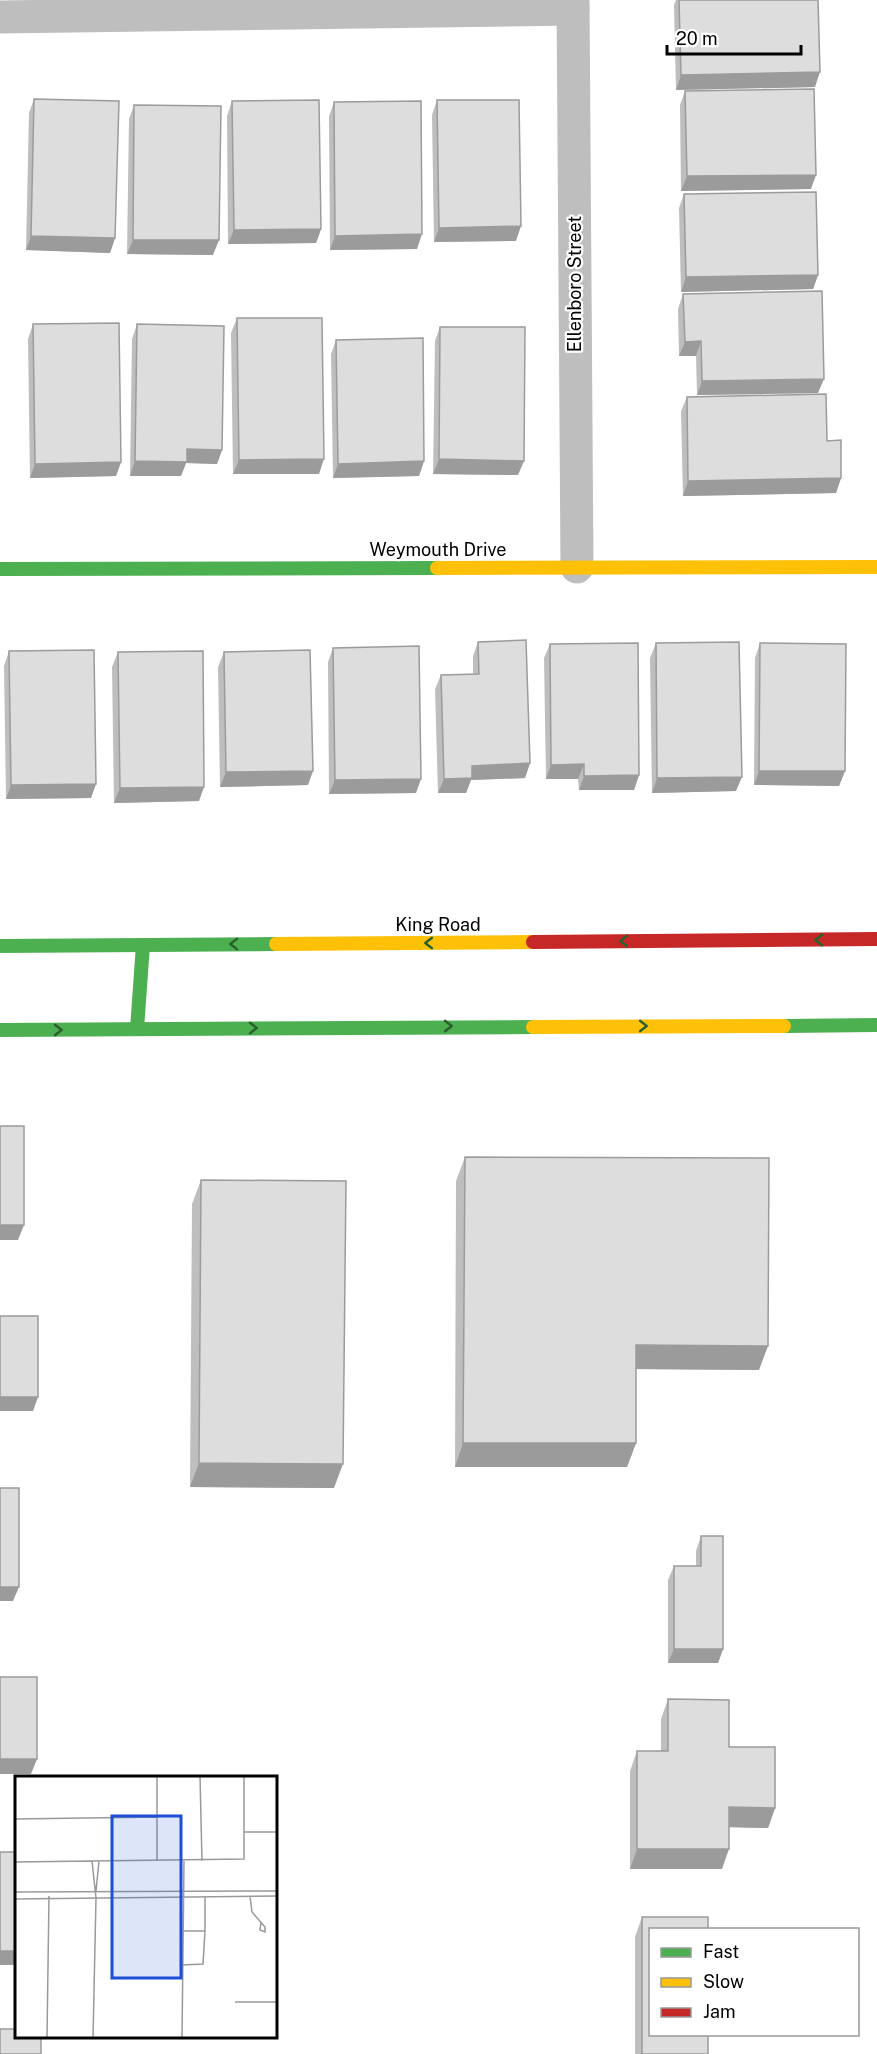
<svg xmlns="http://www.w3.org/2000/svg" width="877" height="2054" font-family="'Public Sans',sans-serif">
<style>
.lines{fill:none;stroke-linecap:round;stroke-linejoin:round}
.street{stroke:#bebebe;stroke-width:33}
.fast{stroke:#4caf50;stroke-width:14}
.slow{stroke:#ffc107;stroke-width:14}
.jam{stroke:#c62828;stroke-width:14}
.wall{fill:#bebebe}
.shaded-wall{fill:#9b9b9b}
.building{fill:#ddd;stroke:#9b9b9b;stroke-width:1.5}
.oneway{stroke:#2a602c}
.labels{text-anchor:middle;stroke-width:4.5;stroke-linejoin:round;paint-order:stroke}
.street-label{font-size:18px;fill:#000;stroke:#fff}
.inset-road{fill:none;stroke:#999;stroke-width:1.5}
.view{fill:#1d4ed8;fill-opacity:0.15;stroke:#1d4ed8;stroke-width:3}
.inset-edge{fill:none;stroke:#000;stroke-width:3}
</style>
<rect width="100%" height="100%" fill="#fff"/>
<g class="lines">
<g class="street">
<polyline points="573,0 577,567"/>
<polyline points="0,17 573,9"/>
</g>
<g class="fast">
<polyline points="0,569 437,568"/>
<polyline points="0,946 276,944"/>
<polyline points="784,1026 877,1025"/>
<polyline points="137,1029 143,945"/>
<polyline points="0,1030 533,1027"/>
</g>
<g class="slow">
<polyline points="437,568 877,567"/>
<polyline points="276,944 533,942"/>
<polyline points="533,1027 784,1026"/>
</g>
<polyline class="jam" points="533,942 877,939"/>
</g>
<g class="wall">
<polygon points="676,0 818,0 815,87 676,90 674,5"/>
<polygon points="685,91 811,189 681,191 680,105"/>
<polygon points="34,99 115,238 110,253 26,250 29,113"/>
<polygon points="437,100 516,241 434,242 432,115"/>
<polygon points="232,101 321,229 316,243 228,244 227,116"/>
<polygon points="334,102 417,249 330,250 329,116"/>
<polygon points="134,105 213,255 127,254 129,119"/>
<polygon points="684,194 818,275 813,289 681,292 679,208"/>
<polygon points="683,294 818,393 697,395 696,356 679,356 678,309"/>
<polygon points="237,318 319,474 233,474 231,333"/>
<polygon points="33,324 121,462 116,476 30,478 28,339"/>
<polygon points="137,324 222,450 217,464 186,463 181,476 130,476 132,339"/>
<polygon points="440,327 518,475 433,474 435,341"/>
<polygon points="336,340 424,461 419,476 333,478 331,354"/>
<polygon points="687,397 827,441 841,478 836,493 683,496 681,411"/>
<polygon points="478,642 530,763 525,778 471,780 466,793 438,793 435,689 441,675 473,674 473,656"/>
<polygon points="656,643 736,791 652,793 650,658"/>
<polygon points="760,643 845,771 839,786 754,785 755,658"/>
<polygon points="550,644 639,775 634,790 579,790 578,779 546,779 544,658"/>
<polygon points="333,648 416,793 329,794 328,662"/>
<polygon points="9,651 91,798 6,799 4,666"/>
<polygon points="118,652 199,801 114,803 112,667"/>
<polygon points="224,652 308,785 220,787 218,667"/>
<polygon points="465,1157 759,1370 636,1369 636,1443 627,1467 455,1467 456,1181"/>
<polygon points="201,1180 334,1488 190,1487 192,1204"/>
<polygon points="701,1536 723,1649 718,1663 668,1663 668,1580 674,1566 696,1566 696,1551"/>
<polygon points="668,1699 729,1747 775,1808 768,1828 729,1827 722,1869 630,1869 630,1771 637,1751 661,1751 661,1719"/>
<polygon points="642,1917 708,2054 635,2054 635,1937"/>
</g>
<g class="shaded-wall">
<polygon points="820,72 815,87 676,90 681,75"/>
<polygon points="816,175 811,189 681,191 687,176"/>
<polygon points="521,226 516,241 434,242 439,228"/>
<polygon points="321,229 316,243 228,244 234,230"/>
<polygon points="422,234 417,249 330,250 335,236"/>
<polygon points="31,236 115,238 110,253 26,250"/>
<polygon points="133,240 219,240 213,255 127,254"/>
<polygon points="818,275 813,289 681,292 686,277"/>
<polygon points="701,341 696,356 679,356 685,342"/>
<polygon points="824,379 818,393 697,395 702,381"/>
<polygon points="187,449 222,450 217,464 186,463 181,476 130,476 135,461"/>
<polygon points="324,459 319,474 233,474 239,460"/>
<polygon points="439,459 524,461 518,475 433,474"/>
<polygon points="424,461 419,476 333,478 338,464"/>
<polygon points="121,462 116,476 30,478 35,464"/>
<polygon points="841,478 836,493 683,496 688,481"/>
<polygon points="530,763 525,778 471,780 466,793 438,793 444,779 472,766"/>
<polygon points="584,764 578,779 546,779 551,765"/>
<polygon points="313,771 308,785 220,787 226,772"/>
<polygon points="759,771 845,771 839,786 754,785"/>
<polygon points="639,775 634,790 579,790 584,776"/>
<polygon points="742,777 736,791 652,793 657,778"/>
<polygon points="421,779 416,793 329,794 335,780"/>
<polygon points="96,784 91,798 6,799 11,785"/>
<polygon points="204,787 199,801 114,803 120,788"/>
<polygon points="0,1225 24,1225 18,1240 0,1240"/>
<polygon points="636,1345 768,1346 759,1370 627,1369"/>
<polygon points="0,1397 38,1397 33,1411 0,1411"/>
<polygon points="463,1443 636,1443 627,1467 455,1467"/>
<polygon points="199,1463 343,1464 334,1488 190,1487"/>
<polygon points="0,1587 19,1587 13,1601 0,1601"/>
<polygon points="674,1649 723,1649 718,1663 668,1663"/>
<polygon points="0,1759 37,1759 31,1774 0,1774"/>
<polygon points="729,1807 775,1808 768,1828 722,1827"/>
<polygon points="637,1849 729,1849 722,1869 630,1869"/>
<rect x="0" y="1951" width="16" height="14"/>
</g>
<g class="building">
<polygon points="679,0 818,0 820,72 681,75"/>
<polygon points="814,89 816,175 687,176 685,91"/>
<polygon points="34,99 119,101 115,238 31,236"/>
<polygon points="319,100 321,229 234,230 232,101"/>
<polygon points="437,100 519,100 521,226 439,228"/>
<polygon points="421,101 422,234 335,236 334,102"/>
<polygon points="134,105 221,106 219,240 133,240"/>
<polygon points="816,192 818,275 686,277 684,194"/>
<polygon points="822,291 824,379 702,381 701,341 685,342 683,294"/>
<polygon points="237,318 322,318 324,459 239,460"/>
<polygon points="119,323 121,462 35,464 33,324"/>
<polygon points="137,324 224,326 222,450 187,449 187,462 135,461"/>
<polygon points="440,327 525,327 524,461 439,459"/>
<polygon points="423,338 424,461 338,464 336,340"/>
<polygon points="826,394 827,441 841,440 841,478 688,481 687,397"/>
<polygon points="526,640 530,763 472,766 472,778 444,779 441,675 479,674 478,642"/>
<polygon points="739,642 742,777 657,778 656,643"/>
<polygon points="638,643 639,775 584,776 584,764 551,765 550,644"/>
<polygon points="760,643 846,644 845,771 759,771"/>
<polygon points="419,646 421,779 335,780 333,648"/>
<polygon points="94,650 96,784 11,785 9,651"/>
<polygon points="310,650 313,771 226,772 224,652"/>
<polygon points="203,651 204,787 120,788 118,652"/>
<rect x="0" y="1126" width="24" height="99"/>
<polygon points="465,1157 769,1158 768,1346 636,1345 636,1443 463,1443"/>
<polygon points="201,1180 346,1181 343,1464 199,1463"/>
<rect x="0" y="1316" width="38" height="81"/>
<rect x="0" y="1488" width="19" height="99"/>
<polygon points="701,1536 723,1536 723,1649 674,1649 674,1566 701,1566"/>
<rect x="0" y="1677" width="37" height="82"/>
<polygon points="668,1699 729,1700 729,1747 775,1747 775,1808 729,1807 729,1849 637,1849 637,1751 668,1751"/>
<rect x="0" y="1852" width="16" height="99"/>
<polygon points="642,1917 708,1917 708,1929 651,1929 651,2034 708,2034 708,2054 642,2054"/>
<polygon points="0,2029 16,2029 16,2037 41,2037 41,2054 0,2054"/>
</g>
<defs><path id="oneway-chevron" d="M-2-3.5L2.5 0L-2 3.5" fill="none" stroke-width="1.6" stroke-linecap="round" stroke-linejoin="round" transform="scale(1.5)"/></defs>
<g class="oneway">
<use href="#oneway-chevron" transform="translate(819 940) rotate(180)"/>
<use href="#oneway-chevron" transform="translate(624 941) rotate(180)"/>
<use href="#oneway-chevron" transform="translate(429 943) rotate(180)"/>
<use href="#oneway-chevron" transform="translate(234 944) rotate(180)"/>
<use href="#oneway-chevron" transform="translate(448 1026)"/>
<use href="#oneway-chevron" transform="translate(643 1026)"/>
<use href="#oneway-chevron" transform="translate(253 1028) rotate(-1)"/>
<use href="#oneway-chevron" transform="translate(58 1030) rotate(-1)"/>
</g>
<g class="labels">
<g class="street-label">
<text transform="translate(575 284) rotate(-90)" y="6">Ellenboro Street</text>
<text x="438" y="556">Weymouth Drive</text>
<text x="438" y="931">King Road</text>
</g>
</g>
<g transform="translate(15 1776)">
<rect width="262" height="262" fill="#fff"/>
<path class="inset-road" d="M142,0V85M185,0L187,85M0,43L142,41M229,56H263M77,85L81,122L78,262M0,86L229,83V0M81,115L84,85M0,116L263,115M235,120L237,136L250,151V156L245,154L246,146M0,123L263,120M168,155H190V121M167,189L188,188L190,155M220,226H263M32,262L34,120M167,262L169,85"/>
<path class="view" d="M97,40H166V202H97Z"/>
<rect width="262" height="262" class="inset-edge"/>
</g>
<rect x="649" y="1928" width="210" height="108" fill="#ffffff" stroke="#999999" stroke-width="1.5"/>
<rect x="661" y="1948" width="30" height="9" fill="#4caf50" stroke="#999999" stroke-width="1.5"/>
<text x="703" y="1958" font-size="18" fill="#000000">Fast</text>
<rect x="661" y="1978" width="30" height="9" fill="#ffc107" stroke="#999999" stroke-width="1.5"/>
<text x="703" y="1988" font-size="18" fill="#000000">Slow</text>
<rect x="661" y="2008" width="30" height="9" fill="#c62828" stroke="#999999" stroke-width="1.5"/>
<text x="703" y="2018" font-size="18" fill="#000000">Jam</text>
<path d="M667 45v9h134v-9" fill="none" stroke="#000000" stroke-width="3"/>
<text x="676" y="45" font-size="18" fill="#000000" stroke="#ffffff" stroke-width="4.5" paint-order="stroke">20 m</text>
</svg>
